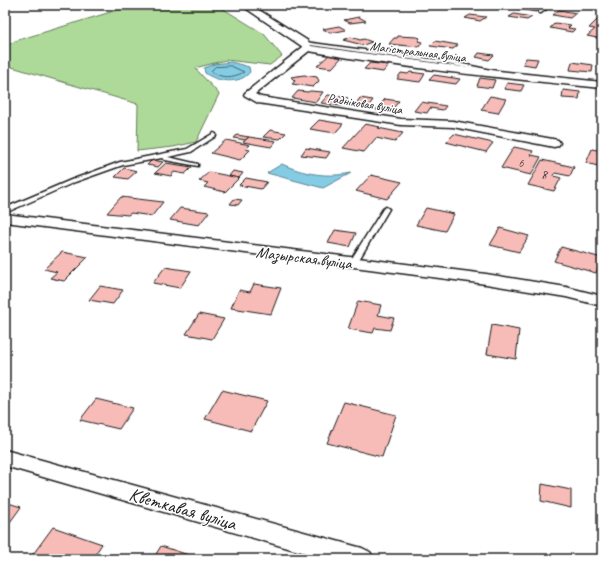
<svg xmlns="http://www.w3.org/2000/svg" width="607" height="564" font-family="Caveat,sans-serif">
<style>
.green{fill:#aeda99;stroke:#657b5a}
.water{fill:#83cce4;stroke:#5a8694}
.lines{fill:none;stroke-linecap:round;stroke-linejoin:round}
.shore{stroke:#45626c;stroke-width:1}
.building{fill:#f8bcb8;stroke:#1c1c1c}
.lane-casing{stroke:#1c1c1c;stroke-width:3}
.street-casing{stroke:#1c1c1c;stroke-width:3}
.lane{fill:#fff;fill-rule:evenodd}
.street{fill:#fff;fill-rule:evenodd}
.labels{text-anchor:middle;stroke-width:3;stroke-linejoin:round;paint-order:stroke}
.far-number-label{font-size:12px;fill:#534443}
.far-street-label{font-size:13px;fill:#1c1c1c;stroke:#fff}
.number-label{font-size:14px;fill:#534443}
.street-label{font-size:16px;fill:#1c1c1c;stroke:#fff}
.near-street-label{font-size:19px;fill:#1c1c1c;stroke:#fff}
</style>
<rect width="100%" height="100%" fill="#fff"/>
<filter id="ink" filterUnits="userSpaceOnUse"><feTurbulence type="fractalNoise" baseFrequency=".025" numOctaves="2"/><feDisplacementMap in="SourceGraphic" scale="8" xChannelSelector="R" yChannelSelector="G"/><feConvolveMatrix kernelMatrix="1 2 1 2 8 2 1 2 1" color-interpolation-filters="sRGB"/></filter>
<g filter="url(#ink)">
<polygon class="green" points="134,5 217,5 264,34 282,56 270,65 226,60 195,68 219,94 196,142 173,147 137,151 138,104 5,65 5,47 15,41"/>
<g class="water">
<path d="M231,62L249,67L250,72C240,85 217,82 205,73L204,68L214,64Z"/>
<path d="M282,164C303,174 328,178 351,173L323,188L267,173Z"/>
</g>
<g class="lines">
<path class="shore" d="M231,66L244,72C233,78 221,79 211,71L215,67Z"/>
</g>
<g class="building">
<polygon points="523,5 540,8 536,12 518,9"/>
<polygon points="559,10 576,13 570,18 553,15"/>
<polygon points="514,14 532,17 527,20 509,17"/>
<polygon points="470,15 486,17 480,21 465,18"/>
<polygon points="601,16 602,39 587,36 595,29 589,28"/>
<polygon points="359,17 366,21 350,23 344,20"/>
<polygon points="555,23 571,25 568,28 575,29 572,32 550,28"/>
<polygon points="339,26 346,30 330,33 323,29"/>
<polygon points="398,36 417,37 420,38 418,41 422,42 419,47 389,44 394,38 397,38"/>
<polygon points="351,37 360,40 364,39 372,42 363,45 343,40"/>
<polygon points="435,41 458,45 453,49 430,46"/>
<polygon points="479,53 494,55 489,60 476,57"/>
<polygon points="421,54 432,55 431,59 419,58"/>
<polygon points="329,55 342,57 332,68 317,66"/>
<polygon points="526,58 538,59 535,66 523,64"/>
<polygon points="572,62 593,65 592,72 570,70"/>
<polygon points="370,63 389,65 383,72 364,69"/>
<polygon points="410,72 425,74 420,82 397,79 401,73 408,74"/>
<polygon points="304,75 317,77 319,81 313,87 292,84 295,81 291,77"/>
<polygon points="434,75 460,79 456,84 429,80"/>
<polygon points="480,78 495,80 492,88 477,86"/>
<polygon points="507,83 524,85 521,91 504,89"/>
<polygon points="563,90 580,92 579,99 562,98"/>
<polygon points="298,91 308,92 310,91 323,92 316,102 292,98"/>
<polygon points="328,95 348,98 341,106 321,103"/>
<polygon points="490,96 506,99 498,113 481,110"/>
<polygon points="360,98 373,100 368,107 355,105"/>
<polygon points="385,99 399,101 390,112 376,110"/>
<polygon points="421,102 446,106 443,110 430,108 427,113 414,111"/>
<polygon points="319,120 343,124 335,133 310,129"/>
<polygon points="365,124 380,127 378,128 403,133 395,142 376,138 364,152 343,148"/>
<polygon points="270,130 286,133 280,139 263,137"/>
<polygon points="454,134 493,143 486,152 446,142"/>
<polygon points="237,135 249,137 245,140 234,138"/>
<polygon points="249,137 276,141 271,147 243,142"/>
<polygon points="226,140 250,145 246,149 250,150 240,160 211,153"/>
<polygon points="514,147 533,151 531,155 541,157 531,175 501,168"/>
<polygon points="306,148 330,152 326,158 301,155"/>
<polygon points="592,149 602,151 602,167 586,163"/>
<polygon points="152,160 163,162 158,167 147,165"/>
<polygon points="542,160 574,167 570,176 555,173 554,176 561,178 554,191 528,185"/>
<polygon points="166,163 192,167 185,174 174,172 171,176 155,173"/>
<polygon points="124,168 137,171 128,179 115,177"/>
<polygon points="233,171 243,173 239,178 229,176"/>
<polygon points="209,172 239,178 225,192 204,187 208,183 199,181"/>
<polygon points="371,175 402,182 387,199 356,191"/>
<polygon points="246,178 267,182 261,189 239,185"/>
<polygon points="121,197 163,202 152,216 131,213 128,215 107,213"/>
<polygon points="234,199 242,200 238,205 230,204"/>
<polygon points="180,208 209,212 199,225 170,220"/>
<polygon points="426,208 454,214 445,231 416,225"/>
<polygon points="500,228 529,236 519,252 490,245"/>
<polygon points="335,230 356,233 350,247 328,243"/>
<polygon points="561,247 602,258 596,273 554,261"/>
<polygon points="62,252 88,257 64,281 50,278 57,272 44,269"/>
<polygon points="165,267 191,271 180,288 153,283"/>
<polygon points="254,284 281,288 271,314 231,308 239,290 250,292"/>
<polygon points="100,286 123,290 113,304 89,300"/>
<polygon points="358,301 381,305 378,315 394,318 390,330 375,328 373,333 348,329"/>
<polygon points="199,314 224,319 212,339 186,334"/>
<polygon points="492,325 519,330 516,359 487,354"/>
<polygon points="222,390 267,401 251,431 205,419"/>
<polygon points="96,399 133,408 119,429 80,420"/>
<polygon points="344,402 396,415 382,457 327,443"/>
<polygon points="542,484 571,490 571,508 541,501"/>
<polygon points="5,502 21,507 5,529"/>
<polygon points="53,527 102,544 92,559 36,559 31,557"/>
<polygon points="161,546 201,559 153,559"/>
</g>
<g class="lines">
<defs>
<g id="lane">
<polygon points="546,5 551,5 541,13 539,13 539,11"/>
<polygon points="305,42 453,62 505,73 502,75 453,65 303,44 303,42"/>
<polygon points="214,133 216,134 216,136 191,152 168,157 198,164 198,166 165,160 162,158 123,165 75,182 5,213 5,208 71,180 120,162 187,149"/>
<polygon points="386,207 389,209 357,263 353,265 350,265 349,263 383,209"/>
</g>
<g id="street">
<path d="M241,5H251L308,41L311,46L470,68L602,82V88C504,78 406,69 309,51L255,94L261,97L401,119L453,121L558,140L560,143L558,146L554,147L453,127L401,125L258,103L244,95L245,93L303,47Z"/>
<polygon points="5,214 486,274 566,287 602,296 602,306 566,297 486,284 5,222"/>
<polygon points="5,450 362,548 370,552 374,559 326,559 5,466"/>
</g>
</defs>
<use href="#lane" class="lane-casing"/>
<use href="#street" class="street-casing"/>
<use href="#lane" class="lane"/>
<use href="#street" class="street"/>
</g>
</g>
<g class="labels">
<g class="far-number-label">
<text x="521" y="167">6</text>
</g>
<g class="far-street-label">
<text transform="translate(418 51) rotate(7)" y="5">Магістральная вуліца</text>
<text transform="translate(365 103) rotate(9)" y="5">Радніковая вуліца</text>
</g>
<g class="number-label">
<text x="544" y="179">8</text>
</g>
<g class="street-label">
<text transform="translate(304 257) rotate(7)" y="6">Мазырская вуліца</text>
</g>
<g class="near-street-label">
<text transform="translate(183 508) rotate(16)" y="7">Кветкавая вуліца</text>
</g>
</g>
<rect width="607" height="564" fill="none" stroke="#fff" stroke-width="20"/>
<rect x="10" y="10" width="587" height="544" fill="none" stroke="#1c1c1c" stroke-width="1.5" filter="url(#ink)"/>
</svg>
